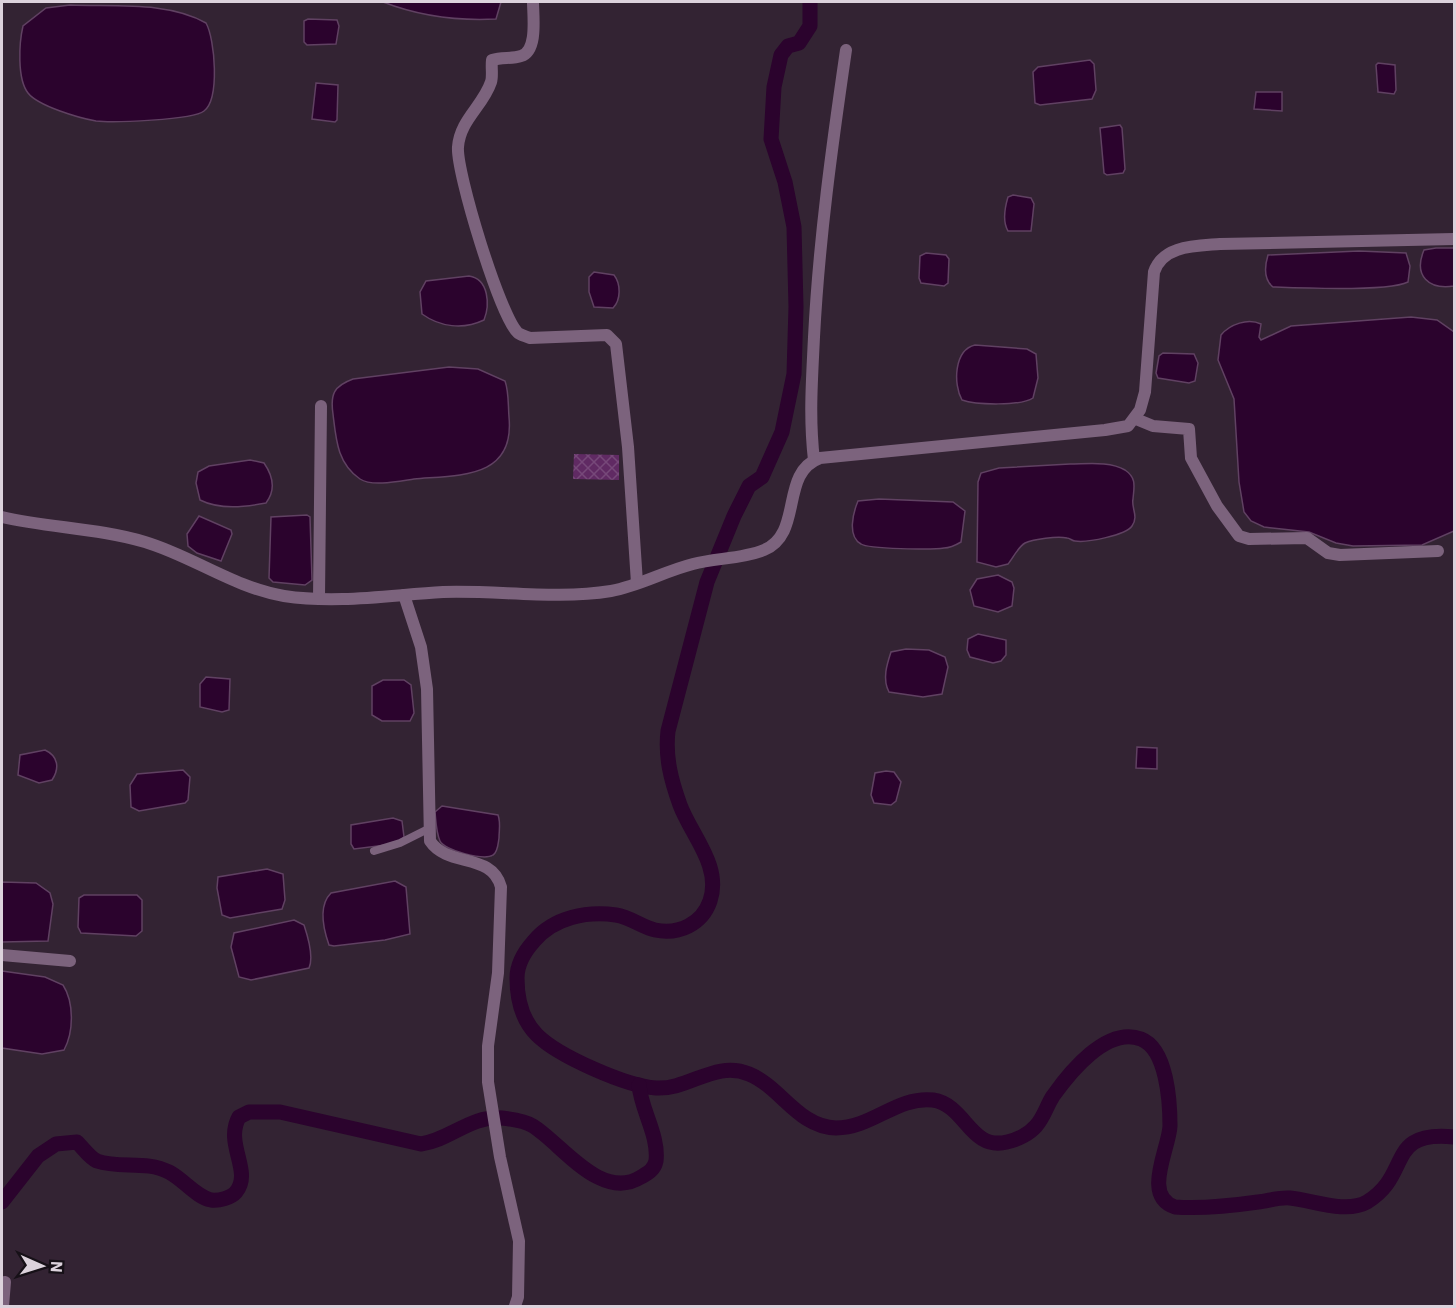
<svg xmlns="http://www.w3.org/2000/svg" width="1456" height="1308" font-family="'IBM Plex Sans',sans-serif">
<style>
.water{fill:#2b032d;stroke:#604162;stroke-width:1.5}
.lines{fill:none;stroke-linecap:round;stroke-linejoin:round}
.canal{stroke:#2b032d;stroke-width:15}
.building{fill:url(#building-cross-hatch)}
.service{stroke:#7c637d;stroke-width:8}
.minor{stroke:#7c637d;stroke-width:12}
.tertiary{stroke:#7c637d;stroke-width:12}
</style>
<defs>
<pattern id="building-cross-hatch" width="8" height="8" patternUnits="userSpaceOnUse" patternTransform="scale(1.5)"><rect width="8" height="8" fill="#602a63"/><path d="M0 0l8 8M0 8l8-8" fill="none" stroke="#764879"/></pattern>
</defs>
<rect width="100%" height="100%" fill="#332333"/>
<g class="water">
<path d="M383,2H501L496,19C457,21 419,16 383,2Z"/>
<path d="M70,5C113,7 168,1 206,23C215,39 220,99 204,111C193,120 112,123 96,121C79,118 38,106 28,93C17,79 19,43 23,26L46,8Z"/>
<polygon points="308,19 337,20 339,26 336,44 307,45 304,42 304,21"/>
<polygon points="1090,60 1094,64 1096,90 1092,99 1040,105 1035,103 1033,72 1038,67"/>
<polygon points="1378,63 1395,65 1396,90 1394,94 1378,92 1376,65"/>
<polygon points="316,83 338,85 337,120 335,122 312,119"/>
<polygon points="1256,92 1282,92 1282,111 1254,109"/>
<polygon points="1120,125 1122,128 1125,169 1123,173 1107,175 1104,173 1100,128"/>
<path d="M1013,195L1031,198L1034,204L1031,231H1008C1002,221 1005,207 1008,197Z"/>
<path d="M1436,248H1454V286C1429,290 1413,276 1424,250Z"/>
<path d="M1359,251L1406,253L1410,266L1408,282C1388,292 1298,288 1273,287C1263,279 1265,265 1268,255Z"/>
<polygon points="926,253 946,255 949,259 948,283 944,286 921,283 919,278 920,256"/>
<path d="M594,272L614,275C621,284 621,300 613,308L594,307L589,292V277Z"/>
<path d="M469,276C489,279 490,305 484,320C463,330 440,327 422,314L420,292L426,281Z"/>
<path d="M1411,317L1437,320L1454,332V531L1422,545L1353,546L1336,543L1309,532L1264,527L1251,521L1244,512L1239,482L1234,399L1218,360L1221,335C1230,324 1248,318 1261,324L1259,337L1261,340L1291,326Z"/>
<path d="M975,345L1027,349L1036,354L1038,378L1033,398C1021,406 976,405 962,400C953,384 954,350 975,345Z"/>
<polygon points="1163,353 1194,354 1198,363 1195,381 1189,383 1158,378 1156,373 1159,356"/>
<path d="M449,367L478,369L505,381C509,392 508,405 509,417C515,479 459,475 414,479C400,481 372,487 360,479C337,463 336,439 333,414C330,394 334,386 353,379Z"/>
<path d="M250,460L264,463C273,476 276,490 266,503C245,507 220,510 200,500L196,483L198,472L209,466Z"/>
<path d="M1070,464C1087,464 1110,461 1125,470C1137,478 1134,487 1133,499C1131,508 1139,516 1132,526C1126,535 1087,543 1075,541C1072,541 1070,538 1067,538C1057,536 1034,539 1025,543C1018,547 1013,558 1008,564L996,567L977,562L978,482L981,473L999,468Z"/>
<path d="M879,499L953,502L965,511L961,542C956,545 950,548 944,548C933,550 868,549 861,544C847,536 853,513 858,501Z"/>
<polygon points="307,515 310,517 312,580 305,585 273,582 269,578 271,517"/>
<polygon points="199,516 231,530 232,534 221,561 197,553 188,546 187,534"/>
<polygon points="998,575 1012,582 1014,588 1012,606 998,612 974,606 970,590 977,579"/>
<polygon points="978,634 1006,640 1006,655 1001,661 993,663 970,657 967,650 968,639"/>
<path d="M906,649L929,650L945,657L948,667L942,694L923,697L889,692C882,679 887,664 891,652Z"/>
<polygon points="206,677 230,679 229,710 222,712 200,707 200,684"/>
<polygon points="383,680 404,680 411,685 414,713 410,721 382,721 372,715 372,686"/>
<polygon points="1137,747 1157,748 1157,769 1136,768"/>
<path d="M45,750C58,756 60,768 52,780L39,783L18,775L20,755Z"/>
<polygon points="183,770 190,777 188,800 185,803 139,811 131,807 130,785 137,774"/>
<polygon points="886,771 894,772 901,782 896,801 891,805 874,803 871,795 875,773"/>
<path d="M442,806L498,815C501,823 499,830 499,838C498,844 498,852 493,855C484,861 444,850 440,841C436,832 436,821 435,812Z"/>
<polygon points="393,818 402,821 404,837 394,844 354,849 351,844 351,825"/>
<polygon points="267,869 283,874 285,900 282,909 230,918 222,915 217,888 218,877"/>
<path d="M395,881L406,887L410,934L385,940L334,946L329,945C323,928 318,906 331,893Z"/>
<polygon points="2,882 36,883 50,893 53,904 48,941 2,942"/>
<polygon points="84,895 137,895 142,900 142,931 136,936 81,933 78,927 79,898"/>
<path d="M294,920L304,925C308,937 314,957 309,968L251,980L239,977L231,947L234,933Z"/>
<path d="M2,971L45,977L63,985C74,1002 74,1032 64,1050L42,1054L2,1048Z"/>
</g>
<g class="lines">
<g class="canal">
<path d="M810,2V26L799,43L788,46L781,55L774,87L771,139L785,182L794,227L796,307L794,374L782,432L762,477L749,486L734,516L707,582L668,731C665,757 671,780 680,805C691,835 722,866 710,901C702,924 679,935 655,930C642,927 630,917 616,915C587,911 554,917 534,941C525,951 517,964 517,978C517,998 522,1020 537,1035C558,1056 626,1086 656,1088C689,1090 715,1060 749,1074C781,1087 798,1127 836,1128C872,1128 897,1096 933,1100C966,1105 970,1151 1007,1142C1017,1140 1029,1134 1036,1126C1044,1117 1047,1105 1053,1096C1070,1072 1107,1026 1141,1039C1167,1049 1170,1102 1170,1126C1169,1149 1142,1196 1175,1207C1203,1209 1230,1206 1258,1202C1268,1201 1279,1197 1290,1198C1312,1200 1346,1214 1367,1202C1412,1175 1385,1130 1454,1137"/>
<path d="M2,1202L38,1156L56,1144L77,1142C83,1148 90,1158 97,1161C120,1169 146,1160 169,1172C183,1179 196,1197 211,1200C219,1201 231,1198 236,1192C253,1171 224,1144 239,1117L249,1112H280L421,1144C450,1140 471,1115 502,1118C511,1119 525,1121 533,1126C562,1144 601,1202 641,1177C648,1173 654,1170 656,1161C659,1135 641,1110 639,1085"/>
</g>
</g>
<polygon class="building" points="574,454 619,455 619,480 573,479"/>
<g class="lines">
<polyline class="service" points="374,851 400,843 428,829"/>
<g class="minor">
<path d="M533,2C533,16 538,51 521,56C512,59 502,57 492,60C491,67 493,76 491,82C483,106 460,120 458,147C456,172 500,316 518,333C521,335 527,337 530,338L607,335L616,344L628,447L637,583"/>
<polyline points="1136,419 1153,426 1189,429 1191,458 1217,506 1239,536 1249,539 1307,538 1328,553 1340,555 1438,551"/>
<path d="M814,460C809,417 812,380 814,337C819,240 832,146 846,50"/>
<path d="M404,595L421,647L427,689L430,841C448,868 492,852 501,887L498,973L488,1046V1082L500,1157L519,1241L518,1297L515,1306"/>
<polyline points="319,598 321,406"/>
<polyline points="2,955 70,961"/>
<polyline points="3,1306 5,1282"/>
</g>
<path class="tertiary" d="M2,517C49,528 98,528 145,542C192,556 235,588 284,596C337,604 390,595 443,592C498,590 556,600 611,591C639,586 665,571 693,564C715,558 742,559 764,550C804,533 779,473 820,458L1105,430L1128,426L1140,410L1145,392L1154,272C1163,245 1196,246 1220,244L1454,239"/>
</g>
<rect width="1456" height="1308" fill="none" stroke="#dcd2dc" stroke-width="6"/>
<g transform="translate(42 1266) rotate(93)" stroke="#161017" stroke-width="4.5" paint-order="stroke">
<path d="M0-4.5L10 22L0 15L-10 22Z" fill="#dcd2dc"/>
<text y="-9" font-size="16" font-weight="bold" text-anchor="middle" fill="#dcd2dc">N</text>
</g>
</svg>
